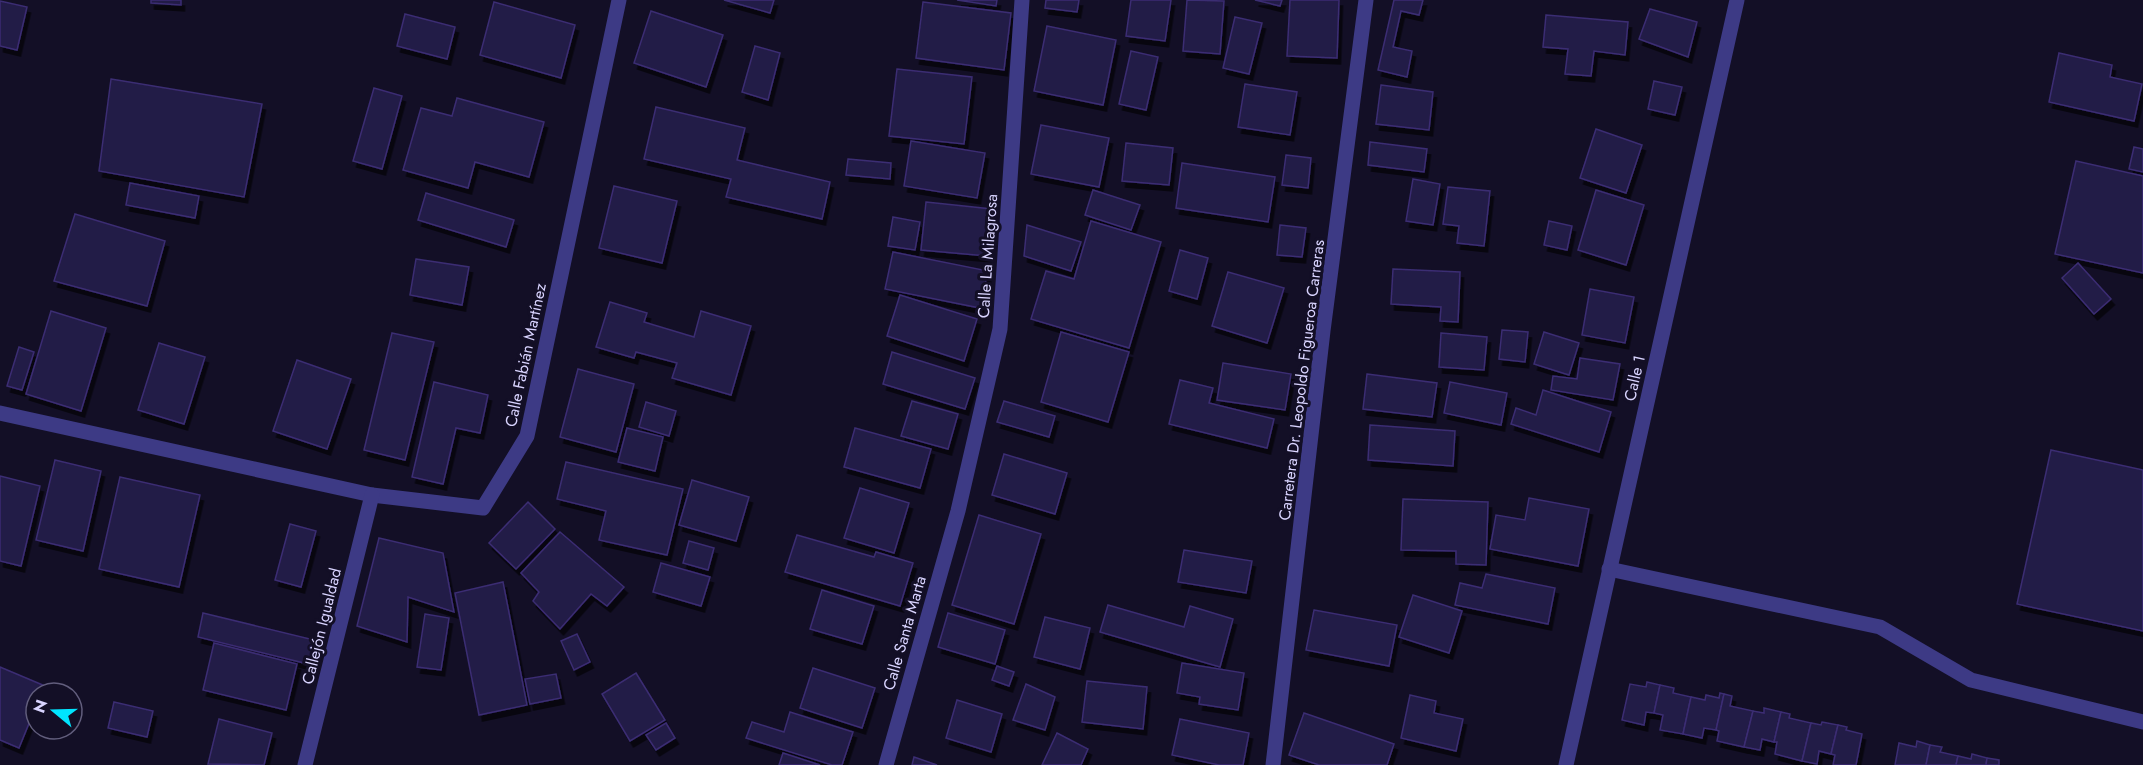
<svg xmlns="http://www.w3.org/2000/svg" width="2143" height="765" font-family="Jost,sans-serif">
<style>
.building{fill:#241b47;stroke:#3b2d73;stroke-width:1.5;filter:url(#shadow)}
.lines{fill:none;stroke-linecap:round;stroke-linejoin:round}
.minor{stroke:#3d3a85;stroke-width:15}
.tertiary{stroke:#3d3a85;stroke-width:15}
.labels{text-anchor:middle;stroke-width:6;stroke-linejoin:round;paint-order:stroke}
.street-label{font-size:16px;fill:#d9d4ff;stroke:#130f26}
</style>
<defs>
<filter id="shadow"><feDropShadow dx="3.5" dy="6" stdDeviation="0" flood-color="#0009"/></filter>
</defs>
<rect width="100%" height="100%" fill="#130f26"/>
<g class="building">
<polygon points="151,0 181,0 181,5 151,3"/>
<polygon points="724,0 774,0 770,13"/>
<polygon points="957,0 997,0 996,6"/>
<polygon points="1046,0 1079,0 1077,12 1045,8"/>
<polygon points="1131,0 1171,0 1165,41 1126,36"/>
<polygon points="1187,0 1224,1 1220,54 1183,51"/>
<polygon points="1255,0 1282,0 1280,6"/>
<polygon points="1290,0 1339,0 1337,58 1287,56"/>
<polygon points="1394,0 1423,0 1419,15 1401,11 1393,47 1412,51 1407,77 1378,70"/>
<polygon points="0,1 27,7 17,50 0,46"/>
<polygon points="494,2 575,25 561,78 480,55"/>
<polygon points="923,2 1011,13 1004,70 916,58"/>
<polygon points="1650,9 1697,22 1688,57 1639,39"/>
<polygon points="651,11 723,35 706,87 634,63"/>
<polygon points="405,14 455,27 447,59 397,46"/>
<polygon points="1546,15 1628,22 1625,55 1594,51 1591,76 1565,74 1568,49 1543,47"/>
<polygon points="1235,17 1262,23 1249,74 1223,68"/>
<polygon points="1047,26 1116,40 1103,105 1034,91"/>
<polygon points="755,46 780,53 768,100 742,92"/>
<polygon points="1131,51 1158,57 1146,110 1119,104"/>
<polygon points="2059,53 2112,65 2110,77 2142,84 2134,121 2049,102"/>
<polygon points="897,69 972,77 964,144 889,136"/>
<polygon points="111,79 262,104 244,197 99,171"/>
<polygon points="1654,81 1682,87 1675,115 1648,109"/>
<polygon points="1245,84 1297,92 1290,135 1238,127"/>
<polygon points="1381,85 1433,92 1429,130 1376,124"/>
<polygon points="374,88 402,96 382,169 353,161"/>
<polygon points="457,98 544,122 529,177 475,162 468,188 403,170 421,108 452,116"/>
<polygon points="656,107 745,128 737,160 830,182 822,219 726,197 731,179 644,159"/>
<polygon points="1041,125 1109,138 1099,187 1031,174"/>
<polygon points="1596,129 1642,145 1626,193 1580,178"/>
<polygon points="911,141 985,153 977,198 904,186"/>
<polygon points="1370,142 1427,149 1424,172 1368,165"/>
<polygon points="1126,143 1173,148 1169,185 1122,181"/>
<polygon points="2134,147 2143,149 2143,172 2129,169"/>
<polygon points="1286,155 1311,158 1308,188 1282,185"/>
<polygon points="848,159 891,163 890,179 846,175"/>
<polygon points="2076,161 2143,176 2143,273 2055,254"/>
<polygon points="1182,163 1275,177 1268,222 1176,208"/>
<polygon points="1413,179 1440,184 1433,225 1406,221"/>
<polygon points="130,183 199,196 195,218 126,205"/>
<polygon points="614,186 677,201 662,263 599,248"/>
<polygon points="1448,187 1490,191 1484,246 1457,243 1459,226 1443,224"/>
<polygon points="1093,190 1140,205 1131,230 1085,215"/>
<polygon points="1596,190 1644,205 1626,265 1578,250"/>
<polygon points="426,193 514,220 506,247 418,220"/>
<polygon points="926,202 992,209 987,256 921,250"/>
<polygon points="75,214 165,241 147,306 54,281"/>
<polygon points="893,217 920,222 915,250 888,246"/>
<polygon points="1091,221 1161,242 1129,348 1031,319 1046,271 1074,279"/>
<polygon points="1549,221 1572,226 1567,250 1544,245"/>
<polygon points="1027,225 1081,242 1071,271 1024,256"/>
<polygon points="1280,225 1306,228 1302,257 1277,255"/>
<polygon points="1180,250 1208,258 1197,299 1169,291"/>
<polygon points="893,252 988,271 980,308 885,289"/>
<polygon points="416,259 469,267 462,305 410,295"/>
<polygon points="2078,263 2111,299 2094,314 2062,278"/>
<polygon points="1393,269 1460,272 1458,322 1440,321 1441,307 1391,304"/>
<polygon points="1228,272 1284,288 1267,343 1212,326"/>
<polygon points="1590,289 1634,297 1625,343 1582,335"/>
<polygon points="900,295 977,319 964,361 887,336"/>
<polygon points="610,302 647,313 644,322 694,337 701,311 751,326 731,395 672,378 677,363 636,352 634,358 596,347"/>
<polygon points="51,311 106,328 81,411 26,394"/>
<polygon points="1502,330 1528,332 1525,362 1499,359"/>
<polygon points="1061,332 1129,352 1108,422 1041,402"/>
<polygon points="1544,332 1579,343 1569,375 1534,364"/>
<polygon points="392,333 434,342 405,460 364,450"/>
<polygon points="1441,333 1487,337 1484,370 1439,367"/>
<polygon points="159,343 205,357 184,424 138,410"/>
<polygon points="19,347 34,352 22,390 7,386"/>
<polygon points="892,352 975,378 965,409 883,384"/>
<polygon points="1580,358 1620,364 1613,400 1551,390 1553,376 1577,379"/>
<polygon points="297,360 351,379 327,449 273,431"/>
<polygon points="1223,363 1291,374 1285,410 1217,400"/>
<polygon points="578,369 634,384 616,452 560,437"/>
<polygon points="1367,374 1437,383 1432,417 1363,409"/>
<polygon points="1180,380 1213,388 1209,403 1274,419 1267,448 1169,424"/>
<polygon points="434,382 488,395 480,433 456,428 443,484 412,477"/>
<polygon points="1450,382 1507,393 1501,425 1444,413"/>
<polygon points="1543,390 1611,412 1599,452 1511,424 1516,408 1536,415"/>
<polygon points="912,401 958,414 948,449 901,436"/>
<polygon points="1004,401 1055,416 1049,437 997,422"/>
<polygon points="646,402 676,411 669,436 639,427"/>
<polygon points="1370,425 1455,431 1453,466 1368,460"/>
<polygon points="627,428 663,437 655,471 618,462"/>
<polygon points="855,428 931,449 920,488 844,467"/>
<polygon points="2051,450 2143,470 2143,631 2017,604"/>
<polygon points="1004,454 1067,473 1055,514 992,495"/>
<polygon points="55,460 101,471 83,551 36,540"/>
<polygon points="566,462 683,489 667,555 599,540 606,511 557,499"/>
<polygon points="0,476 40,486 21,566 0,561"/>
<polygon points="120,477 200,495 179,587 99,569"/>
<polygon points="692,480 749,497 736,541 679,525"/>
<polygon points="860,488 909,503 894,553 844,538"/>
<polygon points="1529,498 1589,509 1578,566 1490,549 1496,515 1525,520"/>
<polygon points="1403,499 1488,502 1486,565 1456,564 1456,551 1401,550"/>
<polygon points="528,502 555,529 516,569 489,543"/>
<polygon points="979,515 1041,534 1014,624 952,605"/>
<polygon points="290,524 316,531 301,587 275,580"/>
<polygon points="560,532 624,587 607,606 591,594 560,629 533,601 539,592 521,573"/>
<polygon points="797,535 874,557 876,552 913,563 900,606 785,572"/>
<polygon points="379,538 443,553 454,612 408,597 407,642 357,626"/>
<polygon points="689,541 714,548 708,570 683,563"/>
<polygon points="1184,550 1252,561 1246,593 1178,582"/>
<polygon points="661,563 710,577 701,606 653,592"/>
<polygon points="1486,574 1555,588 1548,624 1455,605 1460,583 1482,588"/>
<polygon points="503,582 527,705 479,715 455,593"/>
<polygon points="822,590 874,606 862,644 810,629"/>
<polygon points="1413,595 1462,611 1449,653 1399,637"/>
<polygon points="1108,605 1184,627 1190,606 1233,619 1220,667 1100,632"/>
<polygon points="1314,610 1397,625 1389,666 1306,650"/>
<polygon points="203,613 314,640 308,664 198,637"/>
<polygon points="948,613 1005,630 995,664 938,647"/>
<polygon points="425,614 449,618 441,670 417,667"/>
<polygon points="1045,617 1090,628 1080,669 1034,657"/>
<polygon points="577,634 590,662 574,670 561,641"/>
<polygon points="214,643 297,664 286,710 203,690"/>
<polygon points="1182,663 1244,673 1238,710 1199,704 1200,697 1177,693"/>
<polygon points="997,666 1014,672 1009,686 992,680"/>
<polygon points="0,667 45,686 42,693 36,693 36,706 19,748 0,740"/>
<polygon points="813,668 875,688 862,728 800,708"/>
<polygon points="636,673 665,720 630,741 602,694"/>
<polygon points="556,674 561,698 530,704 525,679"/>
<polygon points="1087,681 1147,687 1143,729 1082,722"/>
<polygon points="1647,682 1660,685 1654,713 1646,712 1644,725 1622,720 1630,684 1646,687"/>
<polygon points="1026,684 1055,697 1045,730 1013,720"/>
<polygon points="1660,685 1674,688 1673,693 1691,697 1683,734 1660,730 1663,715 1654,713"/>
<polygon points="1720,693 1724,694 1716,730 1704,728 1702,738 1683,734 1691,697 1705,700 1706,695 1719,698"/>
<polygon points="1724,694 1732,696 1730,706 1753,711 1744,747 1717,741 1719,731 1716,730"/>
<polygon points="1410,695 1436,701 1434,713 1463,719 1456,751 1401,738"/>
<polygon points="957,700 1002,714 991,752 946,738"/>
<polygon points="114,702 153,711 147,737 108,728"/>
<polygon points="1764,708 1781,712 1774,742 1762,739 1760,750 1744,747 1753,711 1764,713"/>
<polygon points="790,712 853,732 842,765 832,765 746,738 752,722 784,732"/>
<polygon points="1781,712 1790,714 1789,718 1811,723 1802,761 1775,754 1777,742 1774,742"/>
<polygon points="1304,713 1394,744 1387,765 1319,765 1289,755"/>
<polygon points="219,719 272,733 264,765 208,764"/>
<polygon points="1180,719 1249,733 1243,765 1219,765 1172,755"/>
<polygon points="1822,722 1838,725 1831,754 1819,751 1817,764 1802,761 1811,723 1821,725"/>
<polygon points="666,723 675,738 656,750 646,735"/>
<polygon points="1838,725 1847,727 1846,730 1862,734 1856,765 1833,765 1835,755 1831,754"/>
<polygon points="1057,733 1088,749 1081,765 1042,765"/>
<polygon points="1917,741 1930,745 1926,765 1895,765 1899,743 1916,747"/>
<polygon points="1930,745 1942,747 1940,752 1958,756 1956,765 1926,765"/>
<polygon points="783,753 820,765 779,765"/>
<polygon points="1972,754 1987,758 1986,765 1956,765 1958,756 1971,759"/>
<polygon points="914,757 937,765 912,765"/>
<polygon points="1987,758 1999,760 1999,765 1986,765"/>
</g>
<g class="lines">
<g class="minor">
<polyline points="0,413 372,495 483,508 527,436 619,0"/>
<polyline points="1609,569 1880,627 1971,680 2143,722"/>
<polyline points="305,765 372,495"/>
<polyline points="886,765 958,511 1000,329 1022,0"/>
<polyline points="1566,765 1737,0"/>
</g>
<polyline class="tertiary" points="1273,765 1323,331 1366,0"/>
</g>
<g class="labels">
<g class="street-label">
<text transform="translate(987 256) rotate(-86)" y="6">Calle La Milagrosa</text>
<text transform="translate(525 355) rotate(-78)" y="6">Calle Fabián Martínez</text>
<text transform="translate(1634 378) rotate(-77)" y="6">Calle 1</text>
<text transform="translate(1301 380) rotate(-83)" y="6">Carretera Dr. Leopoldo Figueroa Carreras</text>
<text transform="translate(321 626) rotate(-76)" y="6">Callejón Igualdad</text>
<text transform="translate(904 633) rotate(-74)" y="6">Calle Santa Marta</text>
</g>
</g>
<g transform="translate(54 711) rotate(289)"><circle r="28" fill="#130f26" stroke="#625e7d" stroke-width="1.5"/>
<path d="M0-4.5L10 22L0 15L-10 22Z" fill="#00e5ff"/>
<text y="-9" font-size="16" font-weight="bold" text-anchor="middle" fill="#d9d4ff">N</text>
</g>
</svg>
